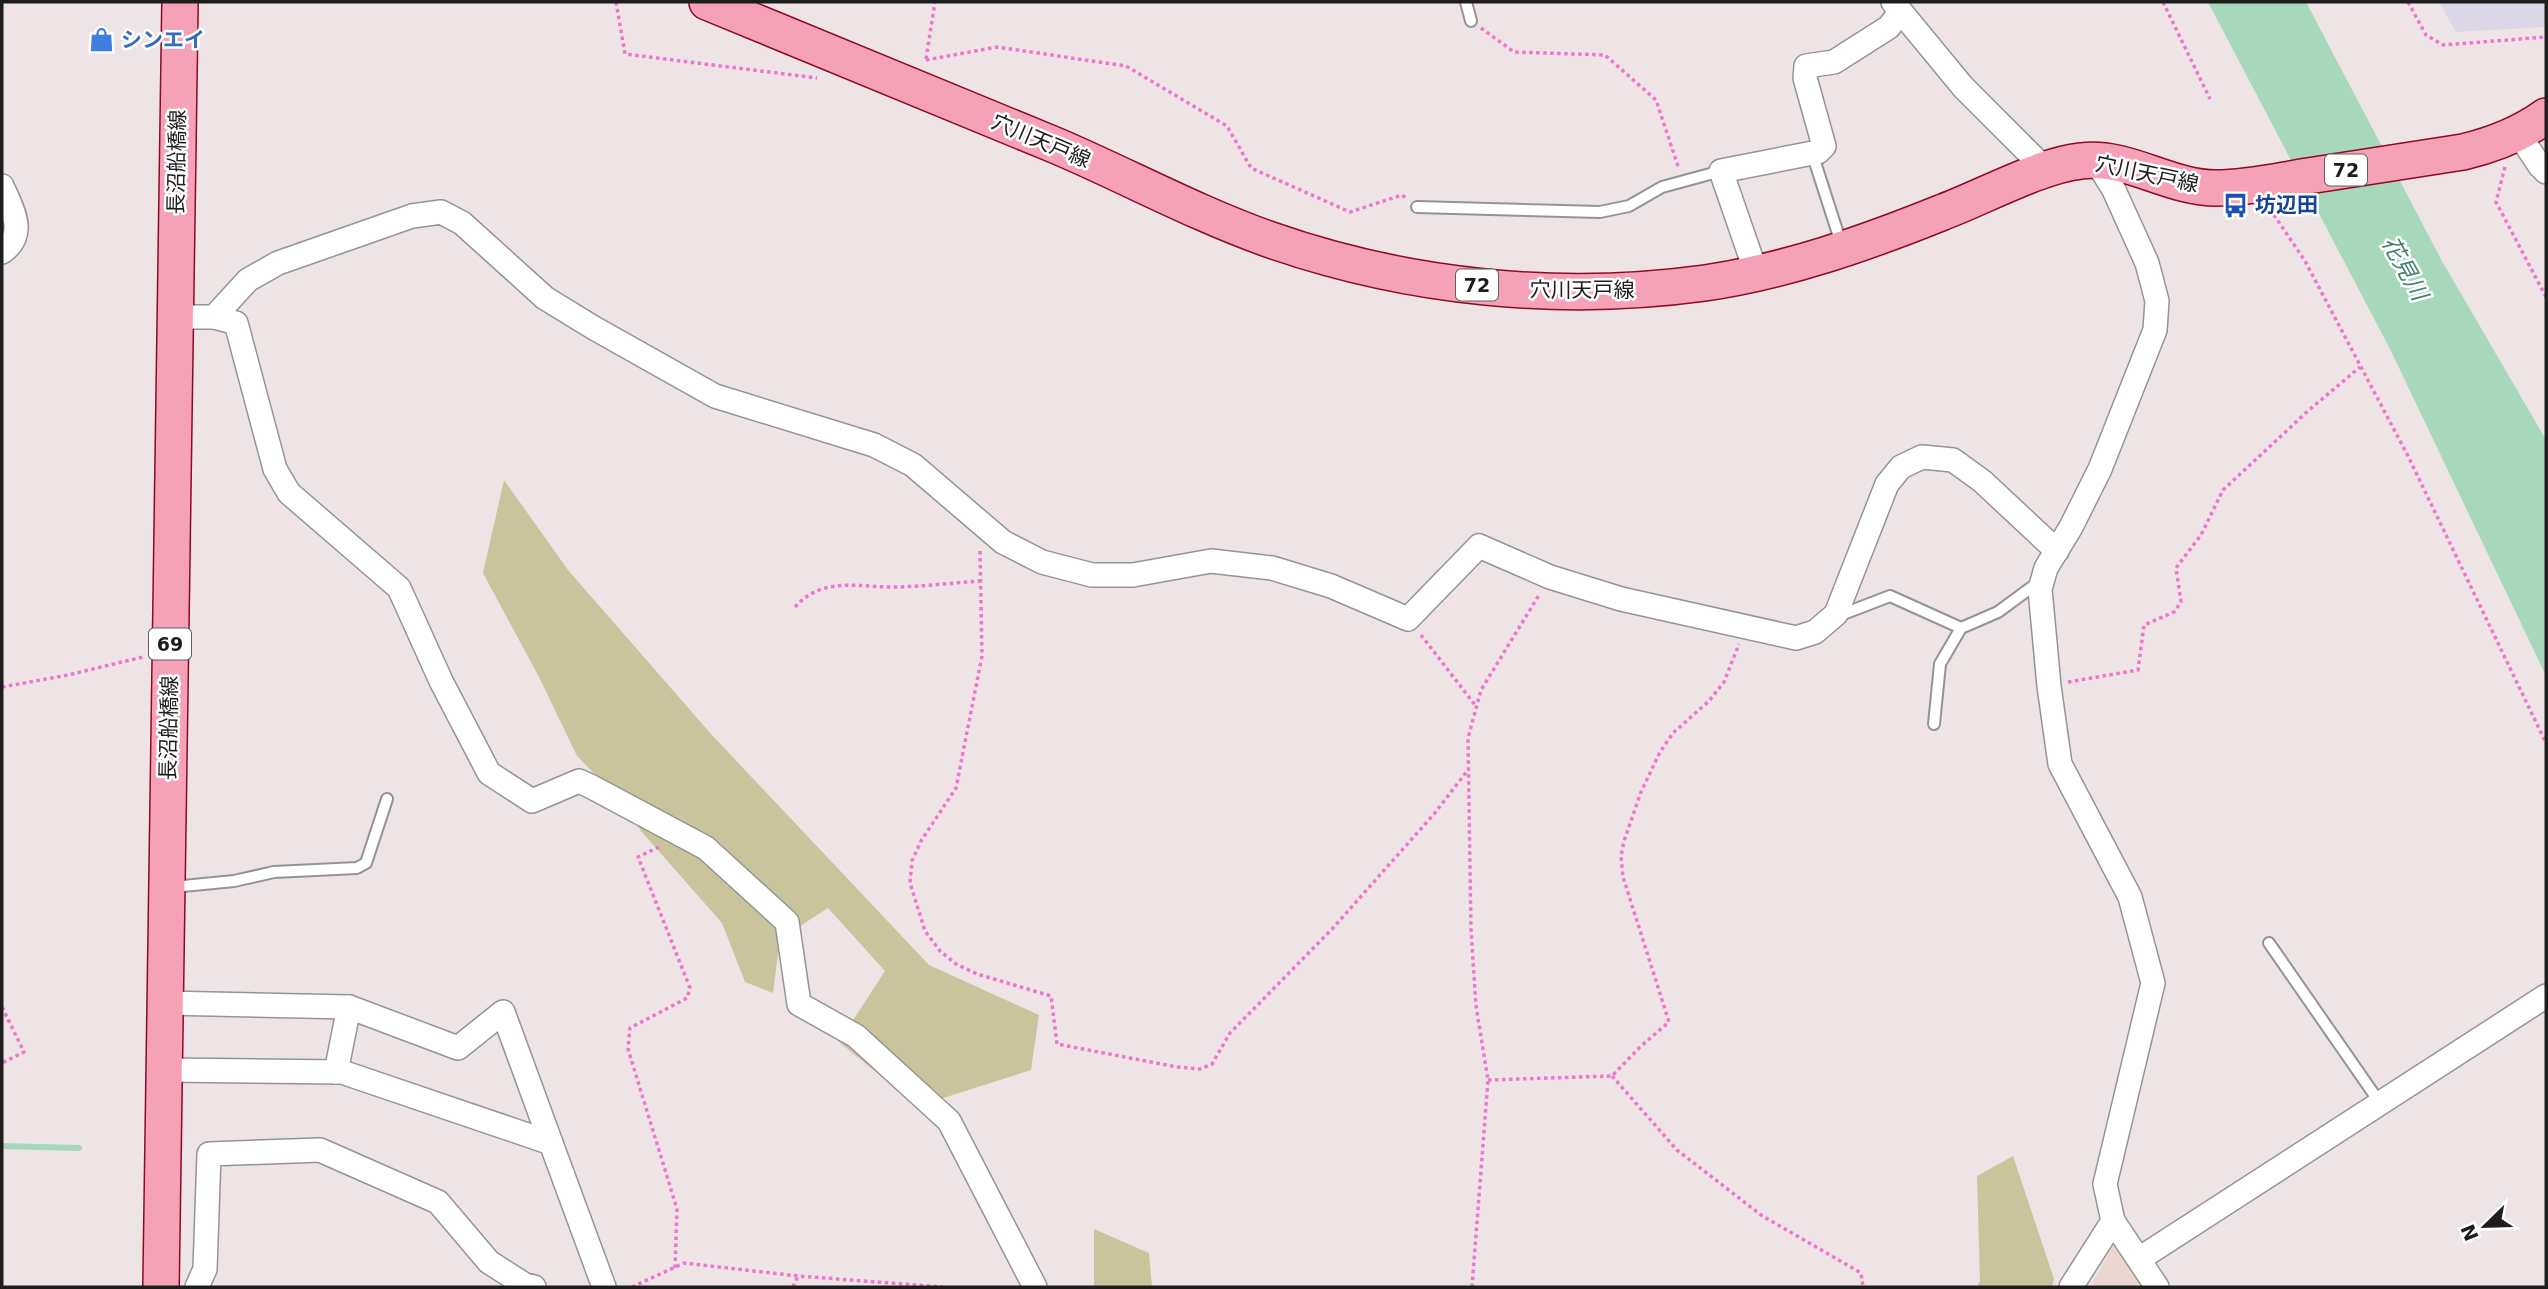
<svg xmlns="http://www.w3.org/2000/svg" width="2548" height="1289" font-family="'DejaVu Sans','Noto Sans JP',sans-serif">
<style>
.industrial{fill:#dcd7e6}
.farmland{fill:#ebd7d1}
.forest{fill:#cac49c}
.water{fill:#a8d8bb}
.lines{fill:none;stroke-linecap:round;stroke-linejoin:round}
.stream{stroke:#a8d8bb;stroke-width:6}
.lane-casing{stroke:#949494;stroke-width:14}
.street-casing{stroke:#949494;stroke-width:26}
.primary-casing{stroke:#8c0b20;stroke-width:38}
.path{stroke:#ef74cd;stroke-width:3.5;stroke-dasharray:3.5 3.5;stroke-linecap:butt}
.lane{stroke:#fff;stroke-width:10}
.street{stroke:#fff;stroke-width:23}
.primary{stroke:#f5a2b8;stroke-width:35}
.labels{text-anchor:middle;stroke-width:5;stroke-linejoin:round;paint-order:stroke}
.shield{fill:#fff;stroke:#616161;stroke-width:2}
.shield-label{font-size:19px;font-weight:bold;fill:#1d1d1d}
.shop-label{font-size:21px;font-weight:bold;fill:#366cbe;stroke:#fff;text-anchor:start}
.street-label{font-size:21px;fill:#1d1d1d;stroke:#fff}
.transit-label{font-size:21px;font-weight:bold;fill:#164399;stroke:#fff;text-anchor:start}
.water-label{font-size:23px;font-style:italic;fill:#41816c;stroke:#fff}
</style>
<rect width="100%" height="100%" fill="#eee4e6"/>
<polygon class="industrial" points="2439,2 2546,2 2546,27 2456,32"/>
<polygon class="farmland" points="2116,1241 2144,1287 2098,1287 2092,1283"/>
<g class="forest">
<polygon points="504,480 568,570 711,734 929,965 1039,1015 1031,1070 918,1106 839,1042 885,971 828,908 780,939 773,993 745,982 722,923 641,831 609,789 577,756 539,677 483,573"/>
<polygon points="2013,1156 2054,1279 2052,1287 1977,1287 1980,1281 1977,1176"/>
<polygon points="1094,1229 1149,1253 1152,1287 1094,1287"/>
</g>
<polygon class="water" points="2208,2 2306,2 2442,261 2546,440 2546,676 2391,351"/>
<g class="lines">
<polyline class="stream" points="2,1146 79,1148"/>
<defs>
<g id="lane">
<polyline points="1466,2 1471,21"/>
<polyline points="1812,153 1841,243"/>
<polyline points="1417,207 1600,212 1629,206 1662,187 1721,171"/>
<polyline points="1838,616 1890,596 1961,628"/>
<polyline points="1934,724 1940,664 1961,628 1998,612 2040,581"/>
<polyline points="173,887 234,881 274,872 357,868 366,863 387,799"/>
<polyline points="2269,943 2380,1103"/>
</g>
<g id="street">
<polyline points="1893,2 1963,87 2046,170"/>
<polyline points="2518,133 2540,166 2546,172"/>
<polyline points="2095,160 2113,188 2147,263 2157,301 2155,330 2100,469 2071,527 2046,568 2040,589 2049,686 2060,764 2130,897 2153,983 2105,1184 2113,1221 2157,1287"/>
<path d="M2,186C12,209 28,234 2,252"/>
<polyline points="1757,275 1721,171 1818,152 1824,146 1805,78 1806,66 1834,62 1889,27 1900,12"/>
<polyline points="174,317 214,317 248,280 278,263 412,216 441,212 462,223 545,298 594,328 715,396 874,445 913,465 1003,542 1042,562 1092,575 1133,575 1211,561 1272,568 1331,586 1408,619 1479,546 1550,577 1621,599 1796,638 1815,632 1836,614 1887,484 1901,467 1922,457 1953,460 1982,481 2057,551"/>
<polyline points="214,317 236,323 275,469 289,493 399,588 441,681 489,773 532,801 579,781 590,786 706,848 787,922 799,1004 856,1036 949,1121 1035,1287"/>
<polyline points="165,1003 349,1007 458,1048 503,1012 551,1143"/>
<polyline points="164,1070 342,1072 551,1143 604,1287"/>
<polyline points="336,1072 349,1007"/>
<polyline points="2139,1259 2546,996"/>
<polyline points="197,1287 205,1269 209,1154 320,1150 438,1202 489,1262 525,1285 534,1287"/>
<polyline points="2071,1287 2113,1221"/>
</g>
<g id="primary">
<path d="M707,2C823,50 940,97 1057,146C1127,176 1195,213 1268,239C1407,288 1559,303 1705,283C1787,271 1866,243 1943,212C1983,197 2041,165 2081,161C2127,155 2169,188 2216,188C2247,188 2277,181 2308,176C2359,168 2411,160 2463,152C2493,145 2521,134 2546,116"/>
<polyline points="161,1287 180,2"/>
</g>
</defs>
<use href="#lane" class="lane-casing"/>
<use href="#street" class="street-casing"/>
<use href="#primary" class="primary-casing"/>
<g class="path">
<polyline points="616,2 625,54 817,78"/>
<polyline points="2163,2 2210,99"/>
<polyline points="2408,2 2426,35 2443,45 2546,37"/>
<polyline points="1481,28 1514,52 1605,55 1656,100 1679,169"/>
<polyline points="926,59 935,2"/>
<polyline points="926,60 997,47 1126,66 1227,126 1251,168 1350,212 1402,195 1406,198"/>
<polyline points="2505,167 2496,202 2546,297"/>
<polyline points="2270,209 2305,261 2408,456 2546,743"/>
<polyline points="980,551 982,656 956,788 921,841 912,861 910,883 925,931 940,951 956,964 977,974 1051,996 1057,1044 1177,1067 1200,1069 1212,1064 1230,1033 1333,928 1434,814 1468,770"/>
<path d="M795,607C824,575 860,588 898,587C925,586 953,583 980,581"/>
<polyline points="1421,635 1475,705"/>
<polyline points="2068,682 2138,670 2144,625 2174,612 2181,602 2176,568 2201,535 2223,490 2309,410 2360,367"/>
<polyline points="2,687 68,675 143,657"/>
<polyline points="659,847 638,857 690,988 687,998 630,1028 628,1049 677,1209 675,1268"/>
<polyline points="2,1007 24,1052 2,1063"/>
<polyline points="1612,1076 1677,1150 1761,1215 1861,1273 1863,1287"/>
<polyline points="1488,1080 1612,1076 1640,1047 1669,1022 1623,877 1621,856 1624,841 1641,792 1660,752 1673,733 1709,701 1724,682 1739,644"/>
<polyline points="632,1287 684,1263 798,1276 943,1287"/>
<polyline points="793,1287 798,1276"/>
<polyline points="1472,1287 1488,1080 1476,1006 1471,930 1468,738 1481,690 1539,595"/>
</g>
<use href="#lane" class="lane"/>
<use href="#street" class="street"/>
<use href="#primary" class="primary"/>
</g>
<defs>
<symbol id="shop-bare" viewBox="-9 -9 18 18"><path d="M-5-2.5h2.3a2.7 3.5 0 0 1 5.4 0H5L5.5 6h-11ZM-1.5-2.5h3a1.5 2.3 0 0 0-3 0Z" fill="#3f7fe0" stroke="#fff" stroke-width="2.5" paint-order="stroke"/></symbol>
<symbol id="bus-bare" viewBox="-9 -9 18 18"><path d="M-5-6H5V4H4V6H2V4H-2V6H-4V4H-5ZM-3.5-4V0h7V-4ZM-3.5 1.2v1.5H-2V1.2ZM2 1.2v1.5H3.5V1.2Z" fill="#1a4fb4" stroke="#fff" stroke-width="2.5" paint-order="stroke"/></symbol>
</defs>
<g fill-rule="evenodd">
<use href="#shop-bare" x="84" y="22" width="35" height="35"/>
<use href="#bus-bare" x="2218" y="188" width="35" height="35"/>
</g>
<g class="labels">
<g class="shield">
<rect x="2325" y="154.5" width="42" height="31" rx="5"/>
<rect x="1456" y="269.5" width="42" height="31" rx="5"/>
<rect x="149" y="628.5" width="42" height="31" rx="5"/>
</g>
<g class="shield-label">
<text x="2346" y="177">72</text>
<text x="1477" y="292">72</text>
<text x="170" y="651">69</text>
</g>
<g class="shop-label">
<text x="121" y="47">シンエイ</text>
</g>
<g class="street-label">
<text transform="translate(1041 141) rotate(23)" y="7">穴川天戸線</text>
<text transform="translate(177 162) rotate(-89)" y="7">長沼船橋線</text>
<text transform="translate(2147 174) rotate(12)" y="7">穴川天戸線</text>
<text x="1582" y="297">穴川天戸線</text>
<text transform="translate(169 728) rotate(-89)" y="7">長沼船橋線</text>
</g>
<g class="transit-label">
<text x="2255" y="212">坊辺田</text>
</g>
<g class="water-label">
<text transform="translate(2405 268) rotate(61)" y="8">花見川</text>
</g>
</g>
<rect width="2548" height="1289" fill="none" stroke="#1d1d1d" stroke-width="7"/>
<g transform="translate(2485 1226) rotate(247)" stroke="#ffffff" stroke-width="5" paint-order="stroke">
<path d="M0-5L12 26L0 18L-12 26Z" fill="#1d1d1d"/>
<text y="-10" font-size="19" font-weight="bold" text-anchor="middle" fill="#1d1d1d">N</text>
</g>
</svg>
